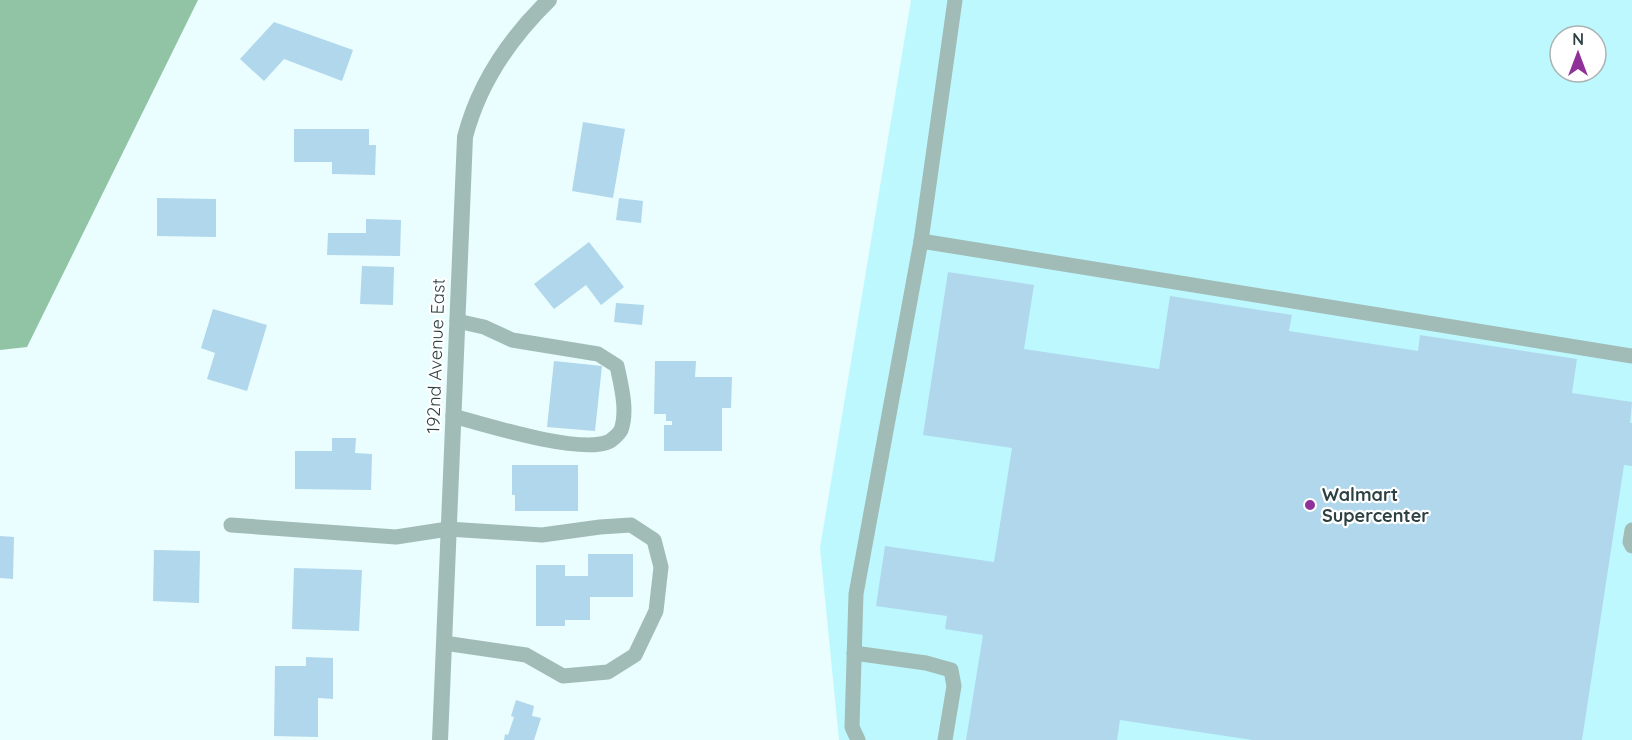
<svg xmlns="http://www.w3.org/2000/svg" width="1632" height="740" font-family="Quicksand,sans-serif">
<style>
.built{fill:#bef8ff;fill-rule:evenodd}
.forest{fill:#91c4a5}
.building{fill:#b0d7eb}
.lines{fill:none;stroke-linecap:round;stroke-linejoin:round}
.service{stroke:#a1bcb6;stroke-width:15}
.minor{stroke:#a1bcb6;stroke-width:16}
.poi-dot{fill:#903199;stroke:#fff;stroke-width:2}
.labels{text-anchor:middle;stroke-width:4.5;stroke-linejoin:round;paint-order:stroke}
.street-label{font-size:18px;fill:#2d4042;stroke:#fff}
.poi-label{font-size:18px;font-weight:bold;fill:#2d4042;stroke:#fff;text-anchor:start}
</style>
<rect width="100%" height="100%" fill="#eafdff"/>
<path class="built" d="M911,0H1632V740H839L820,548ZM1560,36H1596V72H1560Z"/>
<polygon class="forest" points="0,0 198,0 27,347 0,350"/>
<g class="building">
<polygon points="274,22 353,50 342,81 284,59 264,81 240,59"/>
<polygon points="583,122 625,129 613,198 572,191"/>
<polygon points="294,129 369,129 369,145 376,145 375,175 332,174 332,162 294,162"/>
<polygon points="157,198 216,199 216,237 157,236"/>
<polygon points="619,198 643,201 641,223 616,220"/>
<polygon points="366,219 401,220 400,256 327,255 328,233 366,233"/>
<polygon points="589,242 624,287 601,305 586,285 554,309 534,284"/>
<polygon points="362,266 394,267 393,305 360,304"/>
<polygon points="948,272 1034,285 1024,349 1159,369 1170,296 1292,315 1289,331 1418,351 1420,335 1577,359 1572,393 1632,402 1630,423 1632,423 1632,466 1624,465 1582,740 1252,740 1120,720 1117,740 966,740 983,635 945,629 947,616 876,606 885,546 994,562 1012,448 923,435"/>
<polygon points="616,303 644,305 642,325 614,322"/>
<polygon points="213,309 267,325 247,391 207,379 215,353 201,348"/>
<polygon points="554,361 602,366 595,431 547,427"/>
<polygon points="655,361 696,361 695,377 732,377 731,408 722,408 722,451 664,451 664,425 672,425 672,421 666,421 666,414 654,414"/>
<polygon points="332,438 356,438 355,453 372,454 371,490 295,489 295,451 332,451"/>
<polygon points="512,465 578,465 578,511 515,511 515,495 512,495"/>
<polygon points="0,536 14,537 13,579 0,578"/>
<polygon points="154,550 200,551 199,603 153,601"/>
<polygon points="588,554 633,554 633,597 590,597 590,620 565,620 565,626 536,626 536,565 565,565 565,576 588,576"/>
<polygon points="294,568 362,570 359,631 292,629"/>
<polygon points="306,657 333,658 333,699 318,698 318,737 274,736 275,666 306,666"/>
<polygon points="516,700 534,706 532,716 541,718 534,740 504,740 505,734 508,735 514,717 511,716"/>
</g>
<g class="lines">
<g class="service">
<polyline points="955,0 921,241 1632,356"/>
<path d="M453,416C486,425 578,454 608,442C611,441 619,434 621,430C628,411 621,385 617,366L598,354L512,340L484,327L457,321"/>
<polyline points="231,525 396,537 448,529 542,535 600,527 631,525 654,540 661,567 656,611 635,655 608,672 563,676 526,655 444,643"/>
<polyline points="1632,530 1630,542 1632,546"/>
<polyline points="854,653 926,663 951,670 954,686 945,740"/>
<polyline points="858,740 852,727 856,594 921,241"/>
</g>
<path class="minor" d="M440,740L465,137C479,83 509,39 549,0"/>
</g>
<circle class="poi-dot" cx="1310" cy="505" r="6"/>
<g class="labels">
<g class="street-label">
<text transform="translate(436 356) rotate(-88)" y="6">192nd Avenue East</text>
</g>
<g class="poi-label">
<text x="1322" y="501">Walmart<tspan x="1322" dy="21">Supercenter</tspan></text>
</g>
</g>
<g transform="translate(1578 54)"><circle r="28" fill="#ffffff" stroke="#abb3b3" stroke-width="1.5"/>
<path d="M0-4.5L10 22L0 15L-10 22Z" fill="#903199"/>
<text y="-9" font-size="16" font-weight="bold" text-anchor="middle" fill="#2d4042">N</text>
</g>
</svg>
